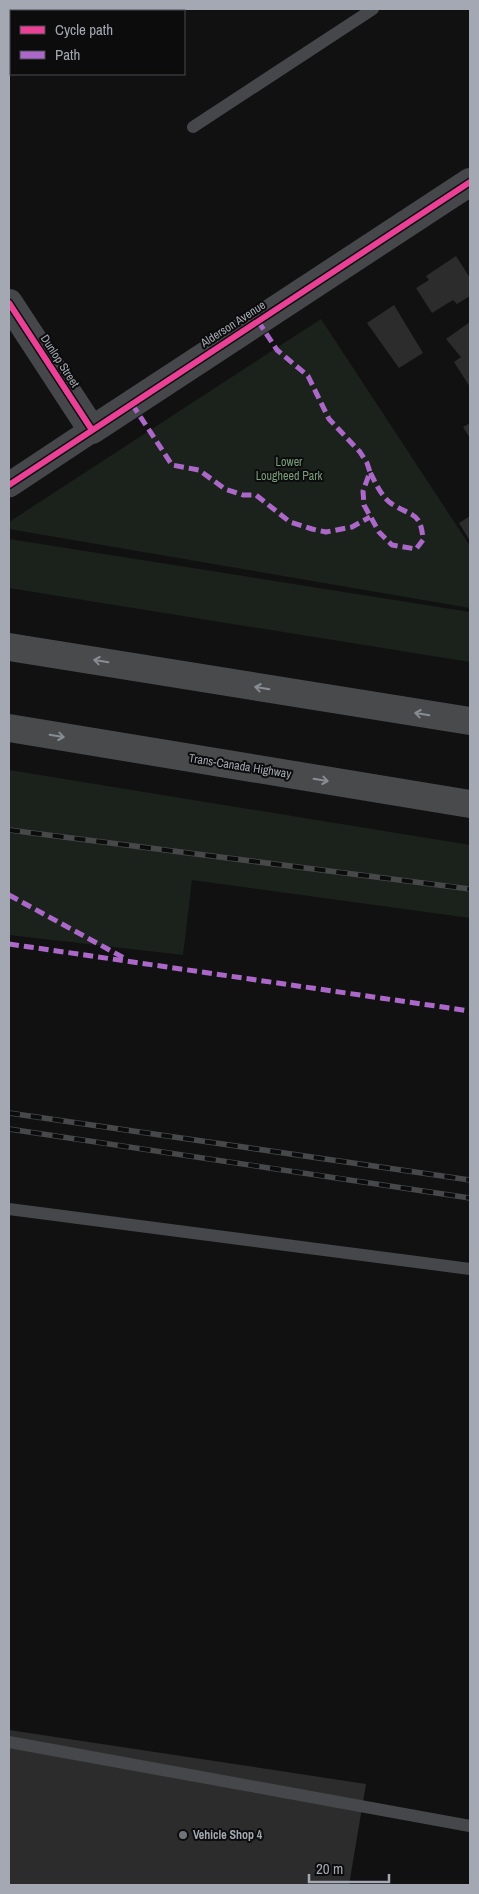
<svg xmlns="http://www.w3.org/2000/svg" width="479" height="1894" font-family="'Archivo Narrow',sans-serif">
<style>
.green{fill:#1b221c}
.building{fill:#2c2c2d}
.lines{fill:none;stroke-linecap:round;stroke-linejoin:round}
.service{stroke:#46474a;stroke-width:12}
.minor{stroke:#46474a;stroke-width:25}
.tertiary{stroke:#46474a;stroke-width:28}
.motorway{stroke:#484a4c;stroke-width:28}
.rail-casing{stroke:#46484a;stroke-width:5.5}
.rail{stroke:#0c0c0d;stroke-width:4;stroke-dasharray:11;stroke-linecap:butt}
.quiet{stroke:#ac68c9;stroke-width:5;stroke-dasharray:10 5;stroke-linecap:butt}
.cycleway-casing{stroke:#0c0c0d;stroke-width:9}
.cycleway{stroke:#ea4096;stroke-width:6}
.oneway{stroke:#888c93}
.poi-dot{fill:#70737a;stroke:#0c0c0d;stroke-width:2}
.labels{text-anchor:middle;stroke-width:4;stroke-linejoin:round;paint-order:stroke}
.street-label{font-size:12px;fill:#a3a8b2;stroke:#0c0c0d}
.park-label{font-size:12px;fill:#7a9d7a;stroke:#0c0c0d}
.poi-label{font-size:12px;font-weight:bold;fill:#a3a8b2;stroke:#0c0c0d;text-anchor:start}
</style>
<rect width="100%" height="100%" fill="#111112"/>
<g class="green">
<polygon points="321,319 470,546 470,608 9,529 9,522"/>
<polygon points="9,539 470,612 470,662 9,588"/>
<polygon points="9,770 470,845 470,918 192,880 183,955 9,935"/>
</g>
<g class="building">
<polygon points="456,256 470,278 470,296 457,304 453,300 432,313 416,288 429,280 426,276"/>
<polygon points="394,305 423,353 399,368 367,323"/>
<polygon points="470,322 470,387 454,362 461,357 446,339"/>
<polygon points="470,423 470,438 463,427"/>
<polygon points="470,516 470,541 459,523"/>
<polygon points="9,1730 366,1784 349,1885 9,1885"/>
</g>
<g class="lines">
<g class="service">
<polyline points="193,127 373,9"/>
<polyline points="9,1209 470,1269"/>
<polyline points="9,1742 470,1826"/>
</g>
<g class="minor">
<polyline points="13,11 16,9"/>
<polyline points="9,485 92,430"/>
</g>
<polyline class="tertiary" points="9,303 92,430 470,182"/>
<g class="motorway">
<polyline points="9,647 470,721"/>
<polyline points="9,728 470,804"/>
</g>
<defs>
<g id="rail">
<polyline points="9,830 470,889"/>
<polyline points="9,1113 470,1180"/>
<polyline points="9,1129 470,1198"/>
</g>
</defs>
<use href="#rail" class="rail-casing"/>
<use href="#rail" class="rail"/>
<g class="quiet">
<path d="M258,321L277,350L308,376L329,419L360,452L367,463L370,472L363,491L364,505L379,532L392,545L416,549L423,540C421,511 412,517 392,504C382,498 375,482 370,472"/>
<polyline points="132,404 172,465 199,470 225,489 243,495 256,495 290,522 312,529 326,532 352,527 370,517"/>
<polyline points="9,895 126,959"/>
<polyline points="9,944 470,1011"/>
</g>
<defs>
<g id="cycleway">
<polyline points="9,303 92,430"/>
<polyline points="9,485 470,182"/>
</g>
</defs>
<use href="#cycleway" class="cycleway-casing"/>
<use href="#cycleway" class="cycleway"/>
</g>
<defs><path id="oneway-shaft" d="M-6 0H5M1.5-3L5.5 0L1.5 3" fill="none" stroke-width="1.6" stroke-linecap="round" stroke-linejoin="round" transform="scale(1.25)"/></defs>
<g class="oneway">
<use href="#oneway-shaft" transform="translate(101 661) rotate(-171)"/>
<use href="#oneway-shaft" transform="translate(262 688) rotate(-171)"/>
<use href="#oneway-shaft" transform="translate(422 714) rotate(-171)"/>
<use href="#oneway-shaft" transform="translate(57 736) rotate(9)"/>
<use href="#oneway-shaft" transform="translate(321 780) rotate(9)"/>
</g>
<circle class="poi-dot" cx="183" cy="1835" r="5"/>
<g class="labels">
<g class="street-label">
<text transform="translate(233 324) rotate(-33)" y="4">Alderson Avenue</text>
<text transform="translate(60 361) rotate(57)" y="4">Dunlop Street</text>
<text transform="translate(240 766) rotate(9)" y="4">Trans-Canada Highway</text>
</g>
<g class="park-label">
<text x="289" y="466">Lower<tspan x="289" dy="14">Lougheed Park</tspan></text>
</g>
<g class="poi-label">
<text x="193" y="1839">Vehicle Shop 4</text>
</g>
</g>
<rect width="479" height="1894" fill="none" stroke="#a3a8b2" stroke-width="20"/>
<rect x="10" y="10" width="175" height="65" fill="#0c0c0d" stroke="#484a4f"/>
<rect x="20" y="26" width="25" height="8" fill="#ea4096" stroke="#484a4f"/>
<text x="55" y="35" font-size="15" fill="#a3a8b2">Cycle path</text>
<rect x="20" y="51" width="25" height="8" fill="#ac68c9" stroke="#484a4f"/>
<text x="55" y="60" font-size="15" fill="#a3a8b2">Path</text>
<path d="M309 1874v8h80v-8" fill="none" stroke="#a3a8b2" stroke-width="2.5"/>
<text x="316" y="1874" font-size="15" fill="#a3a8b2" stroke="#0c0c0d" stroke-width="4" paint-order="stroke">20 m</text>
</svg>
